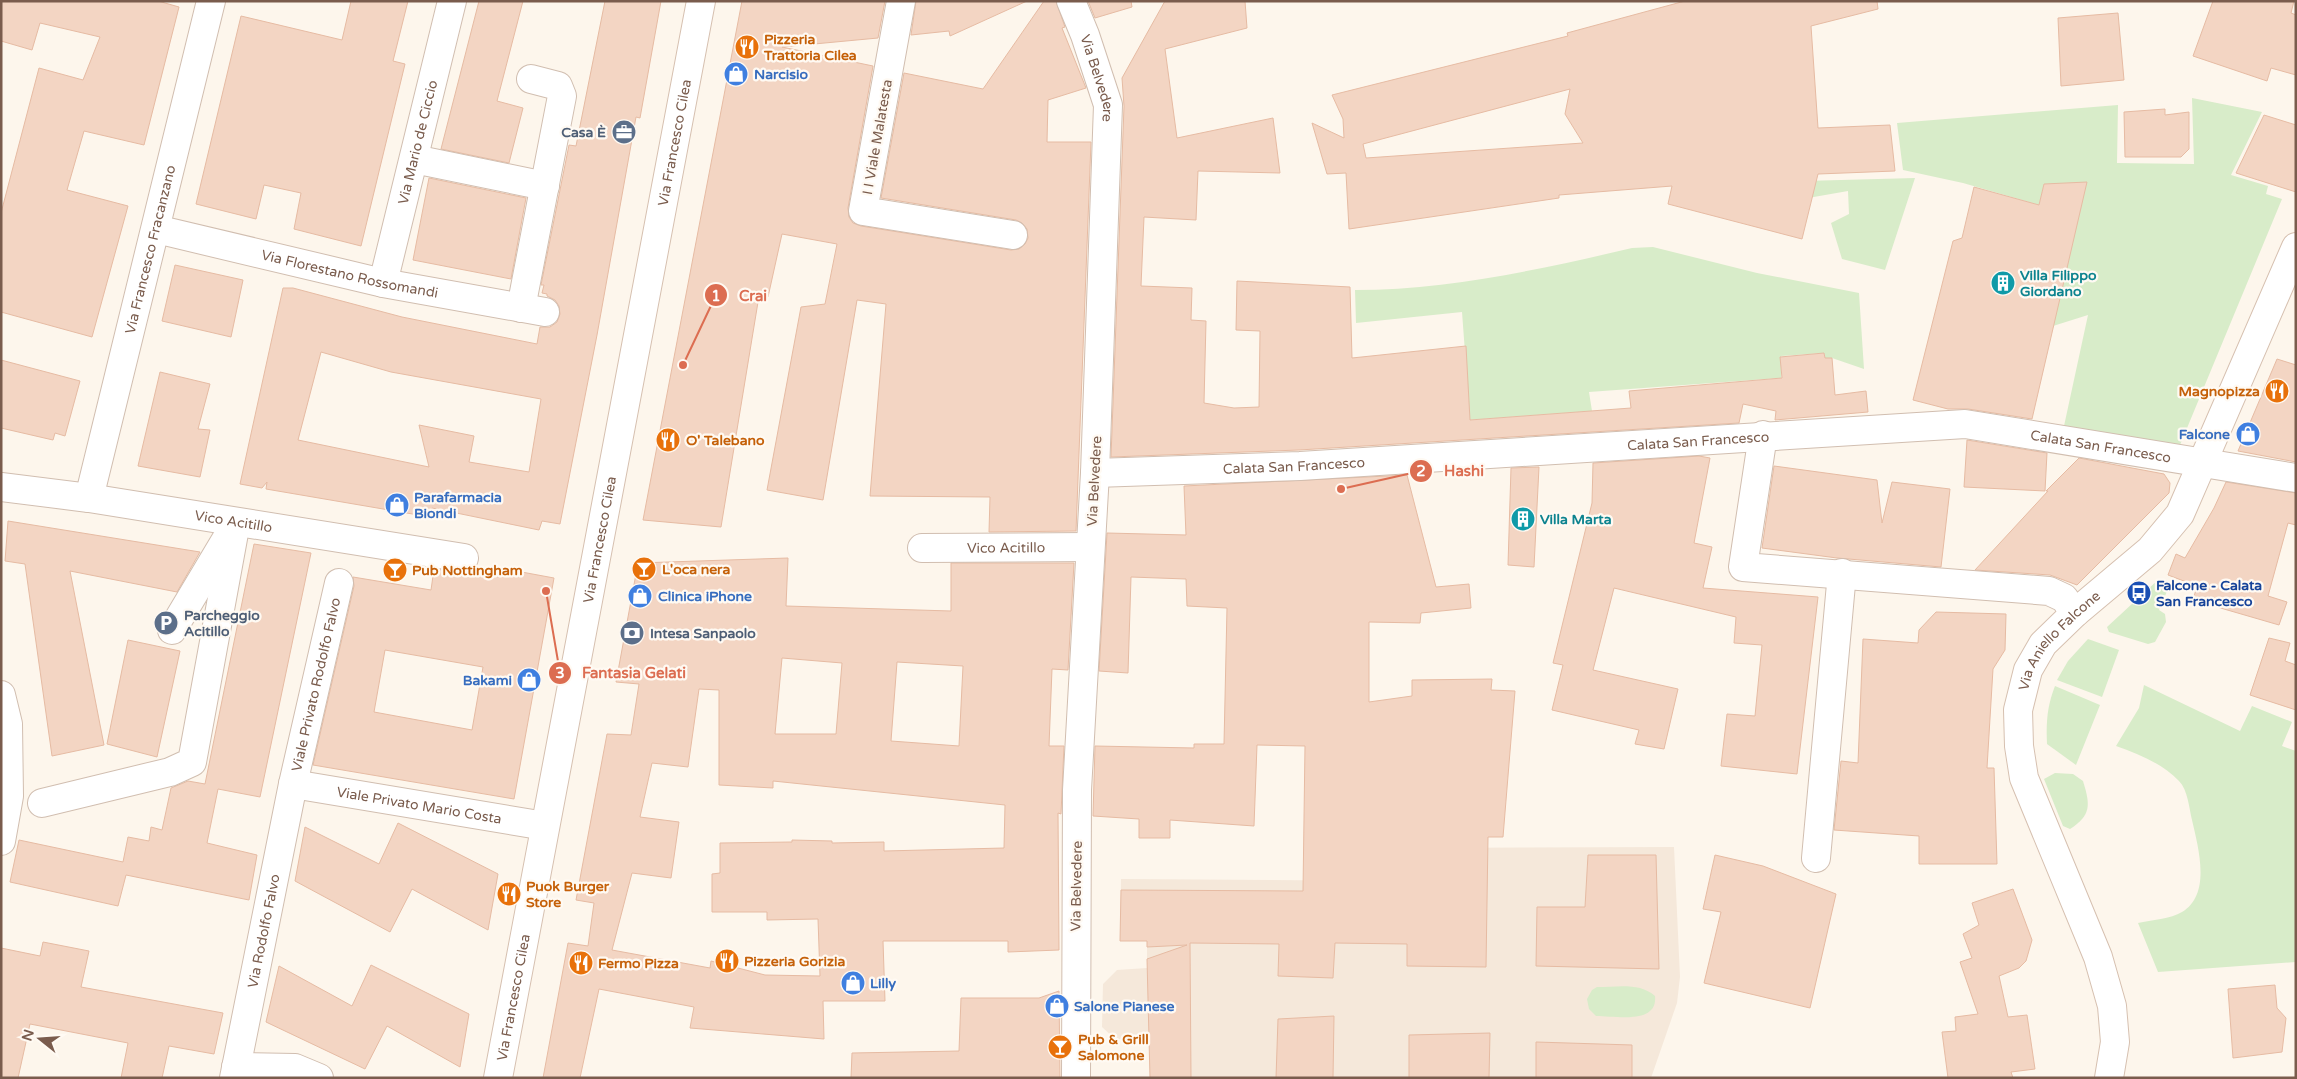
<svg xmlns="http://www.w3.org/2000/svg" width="2297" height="1079" font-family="'Varela Round',sans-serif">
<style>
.residential{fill:#f5e8da}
.green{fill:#d8ecc9}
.building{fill:#f3d5c3;stroke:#e6bba3;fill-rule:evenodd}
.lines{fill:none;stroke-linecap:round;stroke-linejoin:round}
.street-casing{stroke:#d1beb0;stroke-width:30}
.secondary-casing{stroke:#d6c0b0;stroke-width:30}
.street{stroke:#fff;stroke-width:28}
.secondary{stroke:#fff;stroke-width:28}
.labels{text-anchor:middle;stroke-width:4.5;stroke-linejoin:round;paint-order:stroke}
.food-label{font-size:14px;font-weight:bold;fill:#c56008;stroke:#fffaf3;text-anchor:start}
.shop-label{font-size:14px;font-weight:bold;fill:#366cbe;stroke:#fffaf3;text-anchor:start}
.street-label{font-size:14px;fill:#7a5c4d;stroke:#fffaf3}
.service-label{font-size:14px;font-weight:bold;fill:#4e5e75;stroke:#fffaf3;text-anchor:start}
.culture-label{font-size:14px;font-weight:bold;fill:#0d838f;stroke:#fffaf3;text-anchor:start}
.transit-label{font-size:14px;font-weight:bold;fill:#164399;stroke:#fffaf3;text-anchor:start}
.leader{fill:none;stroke:#dc6d51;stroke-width:2}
.callout-dot{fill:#dc6d51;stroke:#fffaf3;stroke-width:2}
.mark-label{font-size:15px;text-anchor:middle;font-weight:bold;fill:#fff}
.callout-label{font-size:15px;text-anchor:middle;font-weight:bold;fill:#dc6d51;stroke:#fffaf3;stroke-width:4.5;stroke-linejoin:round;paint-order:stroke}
</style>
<rect width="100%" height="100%" fill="#fdf6ec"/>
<polygon class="residential" points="1674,847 1680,977 1677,1003 1651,1078 1150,1078 1149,1040 1115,1039 1102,1027 1103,984 1117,970 1147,968 1147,941 1120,941 1121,879 1399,881 1400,848"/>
<g class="green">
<polygon points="2192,98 2262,112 2231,175 2268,186 2266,194 2282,199 2180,445 2064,426 2088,315 2053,326 2044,184 2039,205 1963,183 1903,170 1897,123 2118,105 2117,163 2194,164"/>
<polygon points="1915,178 1885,270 1842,259 1831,223 1849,214 1848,191 1808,198 1804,181"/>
<path d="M1653,247L1757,273L1859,293L1864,369L1832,358H1825L1824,353L1781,356V378L1589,392L1592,411L1470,420L1462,312L1356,323L1355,290C1449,290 1542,269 1632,248Z"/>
<polygon points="2159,579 2171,582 2159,610 2165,614 2166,622 2155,642 2148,644 2109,632 2107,627"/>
<polygon points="2088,639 2119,650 2102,697 2057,680 2068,661"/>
<path d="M2144,685L2240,731L2252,706L2292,722L2282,746L2296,751V962L2158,972L2138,923C2151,920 2171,919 2182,912C2212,894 2198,847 2192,820C2189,808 2188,790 2179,781C2162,763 2138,754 2116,746L2139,708Z"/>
<path d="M2055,686L2100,705L2076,765L2047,744C2046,723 2047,706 2055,686Z"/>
<path d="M2055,773L2073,774L2083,781C2090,804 2092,815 2070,829L2063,826L2044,779Z"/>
<path d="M1597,987C1617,987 1640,982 1655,996C1658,1025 1616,1016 1596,1016L1589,1009L1587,999L1592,990Z"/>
</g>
<g class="building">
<polygon points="1,1 158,1 179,7 144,145 84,131 67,190 128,206 92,337 1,312 1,213 39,68 83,80 100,37 40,23 32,50 1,41"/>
<polygon points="351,1 408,1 393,61 405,64 361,246 294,229 301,193 264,185 256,219 196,204 241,16 342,40"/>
<polygon points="479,1 523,1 497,101 523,108 509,163 441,149"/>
<path d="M605,1H661L640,118L636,117L597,335L560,524L542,521L539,530L432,508L430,517L266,489L267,482L262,488L240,484L283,288H293L402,317L537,344L540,327H550L557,322L560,314L559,306L555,300L547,296V294L542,293L544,285H541L569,145L576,146ZM321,352L391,372L541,399L529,472L469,462L474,436L419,425L429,467L298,440Z"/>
<polygon points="742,1 885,1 878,38 782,47 873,66 848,208 849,217 853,223 861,226 1011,250 1019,249 1025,244 1028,238 1027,229 1022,223 1016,220 881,198 904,73 983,89 1044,1 1056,1 1065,27 1062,28 1086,88 1048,100 1047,142 1091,142 1076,531 989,532 990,497 870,496 886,304 857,300 823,500 767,490 801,307 825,304 837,244 782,234 768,297 759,296 721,527 643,520"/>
<polygon points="916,1 1027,1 950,36 949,31 911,35"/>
<polygon points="1088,1 1131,1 1132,7 1095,18"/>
<polygon points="1165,1 1245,1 1247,28 1165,49 1177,138 1273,118 1280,173 1198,171 1196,220 1144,217 1141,286 1192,288 1191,320 1206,321 1204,403 1234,408 1259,407 1260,331 1236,330 1237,281 1350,287 1352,358 1466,346 1470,420 1631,408 1629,391 1782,378 1780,357 1824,353 1825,358 1832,358 1835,395 1866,391 1868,412 1775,420 1776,411 1743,404 1739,423 1299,450 1111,457 1124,106 1122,78"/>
<path d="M1685,1H1877L1878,9L1811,26L1818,128L1890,125L1895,171L1818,174L1802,239L1668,204L1672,186L1559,195V198L1349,229L1346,173L1327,174L1312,123L1344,138L1343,119L1332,95L1568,36L1567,33ZM1570,89L1565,114L1583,143L1366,158L1363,144Z"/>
<polygon points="2213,1 2294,1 2291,13 2296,15 2296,75 2271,68 2267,81 2193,56"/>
<polygon points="2118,13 2124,80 2061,86 2058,18"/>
<polygon points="2165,109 2165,115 2189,112 2189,149 2181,157 2125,157 2124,112"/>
<polygon points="2264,115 2296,125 2296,192 2236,173"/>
<polygon points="429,178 526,198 511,279 413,260"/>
<polygon points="2087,182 2032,419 1968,409 1948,409 1913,400 1953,241 1962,238 1974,187 2039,205 2044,184"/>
<polygon points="175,265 243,280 231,337 162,321"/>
<polygon points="2277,359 2296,365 2296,462 2238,451"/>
<polygon points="1,360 80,381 65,436 55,433 53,440 1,428"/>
<polygon points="160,372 210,384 198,429 210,430 200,477 138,466"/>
<polygon points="1967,440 2047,453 2045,491 1964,487"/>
<polygon points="1699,456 1710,458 1694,543 1712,547 1703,588 1818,597 1797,774 1721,766 1727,714 1755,716 1762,645 1734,643 1736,617 1614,588 1593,670 1678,689 1664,749 1635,744 1639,730 1552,710 1563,665 1553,663 1592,503 1593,463"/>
<polygon points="2079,458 2164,474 2170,483 2169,493 2077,585 2050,575 1975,570 2048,491 2046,491"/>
<polygon points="1774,466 1877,480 1882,523 1892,482 1950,489 1941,567 1837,558 1762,548"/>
<polygon points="1539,467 1534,567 1508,565 1511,468"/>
<polygon points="1407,475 1436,587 1469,584 1471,608 1421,613 1420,623 1369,622 1369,702 1412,696 1412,680 1492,679 1491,690 1515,691 1503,837 1488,837 1486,967 1407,966 1407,944 1335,943 1333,978 1278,976 1279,944 1190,943 1191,1078 1150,1078 1147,959 1187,945 1147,947 1147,941 1120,941 1121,890 1303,891 1305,746 1257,745 1254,826 1170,820 1170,838 1139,838 1139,819 1093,816 1095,746 1194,748 1194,744 1224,744 1227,608 1187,606 1186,579 1131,577 1128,673 1099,671 1107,533 1186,535 1184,486"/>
<polygon points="2226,482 2296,493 2296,525 2288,523 2268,596 2287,602 2279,625 2193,600 2197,586 2168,575 2176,554 2185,558 2214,508"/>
<polygon points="8,521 200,552 177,592 70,571 104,745 52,756 25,564 5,561"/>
<polygon points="254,544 311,553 260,797 218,789 207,843 257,855 249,900 126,875 118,906 10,882 19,840 123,862 128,837 149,841 151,827 162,830 171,788 188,781 205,784"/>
<path d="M788,558L786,606L951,611V563H1074L1068,670L1052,669L1049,746H1064L1061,814L1058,813L1059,950L1008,952V941H883L885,1001H823L824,1039L690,1028L694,1007L599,989L580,1078H543L568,943L588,946L594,903L576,900L607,734L631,735L639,684L616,682L638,563ZM782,658L842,663L836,734H775ZM897,662L963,666L959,746L891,741ZM699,689L719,690V785L773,788V781L1005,805L1004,848L884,851V842L832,843V841L792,840V842L720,843V873L712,874V912H767V920L818,919L820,976L765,975L711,961L710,968L612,950L632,873L671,878L679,822L640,817L652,763L688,767Z"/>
<path d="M500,568L554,578L514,799L313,765L354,586L353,577L431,590L434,569L499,577ZM385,650L483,667L472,730L374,712Z"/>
<polygon points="1936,612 2006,614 2005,650 1993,669 1987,768 1994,768 1997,864 1919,864 1919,836 1834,830 1841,761 1858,763 1863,639 1918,643 1919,630"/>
<polygon points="2269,638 2290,643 2285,661 2296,665 2296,710 2250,695"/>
<polygon points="128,640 180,651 157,757 107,744"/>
<polygon points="398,823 498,874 488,930 412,889 390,932 295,881 305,827 379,864"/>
<polygon points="1588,855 1656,855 1659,969 1536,966 1537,907 1585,907"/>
<polygon points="1715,855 1763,866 1836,894 1810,1008 1704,983 1721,912 1703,909"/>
<polygon points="2013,889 2032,940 2026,961 2019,968 1999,976 2008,1017 2027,1015 2035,1069 2011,1072 2013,1078 1948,1078 1942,1032 1956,1031 1955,1017 1978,1014 1960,962 1972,958 1963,934 1979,925 1972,903"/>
<polygon points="43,942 89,951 81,987 223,1013 214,1054 169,1046 162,1078 121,1078 128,1043 30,1024 18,1078 1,1078 1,948 40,956"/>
<polygon points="371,965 469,1014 460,1067 387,1026 365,1069 266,1022 279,966 352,1006"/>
<polygon points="2275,985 2277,1008 2286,1018 2282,1052 2233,1058 2228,989"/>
<polygon points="1059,991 1060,1078 851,1078 852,1053 959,1051 961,998 1039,998"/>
<polygon points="1334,1016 1333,1078 1276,1078 1278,1019"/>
<polygon points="1490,1033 1489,1078 1409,1078 1409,1035"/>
<polygon points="1536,1042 1632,1045 1632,1078 1536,1078"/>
</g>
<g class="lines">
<defs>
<g id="street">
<polyline points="901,1 863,211 1013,235"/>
<path id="s1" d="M1071,1L1085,35L1108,105L1095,473L1077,790L1076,1078"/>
<polyline points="414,159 545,186"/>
<path id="s2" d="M156,229L383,283L545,312"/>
<path id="s3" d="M383,283L452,1"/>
<polyline points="521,308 562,96 558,86 531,79"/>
<polyline points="1763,435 1743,567 2049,591 2064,598 2075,613"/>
<path id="s4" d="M1095,473L1300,466L1965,424L2296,478"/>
<path id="s5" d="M1,487L89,498L464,558"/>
<path id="s6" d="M89,498L211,1"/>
<path id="s7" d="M922,548L1090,547"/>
<polyline points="172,630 227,538"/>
<polyline points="1,695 8,724 9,796 1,841"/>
<path id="s8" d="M293,784L545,826"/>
<polyline points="42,803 170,772 192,762 236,522"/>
<polyline points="1816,858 1842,573"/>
<polyline points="236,1067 295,1068 319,1078"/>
<path id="s9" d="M234,1078L293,784L339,583"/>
</g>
<g id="secondary">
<path id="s10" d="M498,1078L701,1"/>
<path id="s11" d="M2109,1078L2115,1042L2112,1006L2098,957L2024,778L2019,746L2018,710L2028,670L2043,644L2075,613L2150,550L2180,514L2296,247"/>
</g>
</defs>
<use href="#street" class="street-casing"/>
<use href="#secondary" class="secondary-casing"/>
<use href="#street" class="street"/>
<use href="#secondary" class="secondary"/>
</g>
<defs>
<symbol id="restaurant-disc" viewBox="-11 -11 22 22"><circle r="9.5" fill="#e8710a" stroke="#fffaf3"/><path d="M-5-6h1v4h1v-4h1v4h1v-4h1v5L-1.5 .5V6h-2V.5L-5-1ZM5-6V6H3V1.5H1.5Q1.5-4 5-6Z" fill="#fff"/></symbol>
<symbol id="shop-disc" viewBox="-11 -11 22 22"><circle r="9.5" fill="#3f7fe0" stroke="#fffaf3"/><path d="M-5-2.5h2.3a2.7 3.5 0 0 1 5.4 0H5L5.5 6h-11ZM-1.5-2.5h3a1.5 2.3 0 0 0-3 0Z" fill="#fff"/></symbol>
<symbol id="office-disc" viewBox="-11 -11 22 22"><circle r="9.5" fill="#5c6f8a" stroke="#fffaf3"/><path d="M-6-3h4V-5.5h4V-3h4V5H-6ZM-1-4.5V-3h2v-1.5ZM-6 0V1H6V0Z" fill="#fff"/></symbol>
<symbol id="building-disc" viewBox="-11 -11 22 22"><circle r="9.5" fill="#0f9aa8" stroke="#fffaf3"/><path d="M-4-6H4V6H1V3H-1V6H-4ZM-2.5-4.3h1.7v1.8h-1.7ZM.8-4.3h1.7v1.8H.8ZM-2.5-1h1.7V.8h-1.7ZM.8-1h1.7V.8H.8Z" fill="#fff"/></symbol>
<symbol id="bar-disc" viewBox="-11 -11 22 22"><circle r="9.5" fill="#e8710a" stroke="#fffaf3"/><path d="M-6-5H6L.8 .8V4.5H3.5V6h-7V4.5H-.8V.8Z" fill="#fff"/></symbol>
<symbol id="bus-disc" viewBox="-11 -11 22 22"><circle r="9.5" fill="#1a4fb4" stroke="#fffaf3"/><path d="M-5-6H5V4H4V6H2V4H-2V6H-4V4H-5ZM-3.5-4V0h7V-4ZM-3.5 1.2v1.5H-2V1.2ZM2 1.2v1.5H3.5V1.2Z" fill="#fff"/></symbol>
<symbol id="parking-disc" viewBox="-11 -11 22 22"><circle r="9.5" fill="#5c6f8a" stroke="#fffaf3"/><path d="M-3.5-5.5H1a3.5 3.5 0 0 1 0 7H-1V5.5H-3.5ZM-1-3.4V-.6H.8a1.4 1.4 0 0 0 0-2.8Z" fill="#fff"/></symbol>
<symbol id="bank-disc" viewBox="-11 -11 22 22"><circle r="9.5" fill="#5c6f8a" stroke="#fffaf3"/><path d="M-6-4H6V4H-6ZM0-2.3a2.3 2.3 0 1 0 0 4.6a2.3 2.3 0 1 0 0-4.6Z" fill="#fff"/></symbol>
</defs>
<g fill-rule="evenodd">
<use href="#restaurant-disc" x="733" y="33" width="28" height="28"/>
<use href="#shop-disc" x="722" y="60" width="28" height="28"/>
<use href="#office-disc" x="610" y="118" width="28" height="28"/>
<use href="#building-disc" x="1989" y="269" width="28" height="28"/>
<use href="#restaurant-disc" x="2263" y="377" width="28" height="28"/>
<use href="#shop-disc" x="2234" y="420" width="28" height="28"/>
<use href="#restaurant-disc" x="654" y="426" width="28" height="28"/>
<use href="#shop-disc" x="383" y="491" width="28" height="28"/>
<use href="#building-disc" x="1509" y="505" width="28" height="28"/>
<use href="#bar-disc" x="630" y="555" width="28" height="28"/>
<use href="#bar-disc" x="381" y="556" width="28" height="28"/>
<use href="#bus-disc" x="2125" y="579" width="28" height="28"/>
<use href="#shop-disc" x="626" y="582" width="28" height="28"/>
<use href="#parking-disc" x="152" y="609" width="28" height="28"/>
<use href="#bank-disc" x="618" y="619" width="28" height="28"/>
<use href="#shop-disc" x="515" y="666" width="28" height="28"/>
<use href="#restaurant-disc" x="495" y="880" width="28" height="28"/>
<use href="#restaurant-disc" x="713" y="947" width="28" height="28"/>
<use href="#restaurant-disc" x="567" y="949" width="28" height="28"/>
<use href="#shop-disc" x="839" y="969" width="28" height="28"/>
<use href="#shop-disc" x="1043" y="992" width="28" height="28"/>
<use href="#bar-disc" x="1046" y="1033" width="28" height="28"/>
</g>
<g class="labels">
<g class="food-label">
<text x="764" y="44">Pizzeria<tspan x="764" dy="16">Trattoria Cilea</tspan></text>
<text x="2260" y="396" text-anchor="end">Magnopizza</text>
<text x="686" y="445">O' Talebano</text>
<text x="662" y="574">L'oca nera</text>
<text x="412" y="575">Pub Nottingham</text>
<text x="526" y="891">Puok Burger<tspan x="526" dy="16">Store</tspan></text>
<text x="744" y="966">Pizzeria Gorizia</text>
<text x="598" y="968">Fermo Pizza</text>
<text x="1078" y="1044">Pub &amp; Grill<tspan x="1078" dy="16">Salomone</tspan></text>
</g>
<g class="shop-label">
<text x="754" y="79">Narcisio</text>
<text x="2230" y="439" text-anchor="end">Falcone</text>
<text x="414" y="502">Parafarmacia<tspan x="414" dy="16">Biondi</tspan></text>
<text x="658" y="601">Clinica iPhone</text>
<text x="512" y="685" text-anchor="end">Bakami</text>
<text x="870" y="988">Lilly</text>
<text x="1074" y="1011">Salone Pianese</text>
</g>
<g class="street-label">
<text dy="5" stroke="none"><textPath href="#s1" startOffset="82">Via Belvedere</textPath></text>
<text transform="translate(877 137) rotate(-80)" y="5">I I Viale Malatesta</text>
<text dy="5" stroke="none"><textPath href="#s10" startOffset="952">Via Francesco Cilea</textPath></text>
<text dy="5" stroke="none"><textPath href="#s3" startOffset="145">Via Mario de Ciccio</textPath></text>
<text dy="5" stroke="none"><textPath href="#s6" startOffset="256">Via Francesco Fracanzano</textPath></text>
<text dy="5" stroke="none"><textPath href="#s2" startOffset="199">Via Florestano Rossomandi</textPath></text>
<text dy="5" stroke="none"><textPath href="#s4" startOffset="604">Calata San Francesco</textPath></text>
<text dy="5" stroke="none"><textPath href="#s4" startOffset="1009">Calata San Francesco</textPath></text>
<text dy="5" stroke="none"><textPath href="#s4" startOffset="199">Calata San Francesco</textPath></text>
<text transform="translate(1094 481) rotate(-87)" y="5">Via Belvedere</text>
<text dy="5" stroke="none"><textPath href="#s5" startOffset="235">Vico Acitillo</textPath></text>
<text dy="5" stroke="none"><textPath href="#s10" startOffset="548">Via Francesco Cilea</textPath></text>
<text dy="5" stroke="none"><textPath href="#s7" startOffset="84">Vico Acitillo</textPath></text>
<text dy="5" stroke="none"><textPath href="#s11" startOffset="469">Via Aniello Falcone</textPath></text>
<text dy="5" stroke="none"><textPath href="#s9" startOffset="402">Viale Privato Rodolfo Falvo</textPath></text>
<text dy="5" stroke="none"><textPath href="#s8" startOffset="128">Viale Privato Mario Costa</textPath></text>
<text transform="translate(1076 886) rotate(-89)" y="5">Via Belvedere</text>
<text dy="5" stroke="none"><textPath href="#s9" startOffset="150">Via Rodolfo Falvo</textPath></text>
<text dy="5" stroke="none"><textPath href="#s10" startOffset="82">Via Francesco Cilea</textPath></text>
</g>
<g class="service-label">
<text x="606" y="137" text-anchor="end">Casa È</text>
<text x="184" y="620">Parcheggio<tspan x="184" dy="16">Acitillo</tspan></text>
<text x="650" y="638">Intesa Sanpaolo</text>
</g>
<g class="culture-label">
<text x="2020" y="280">Villa Filippo<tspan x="2020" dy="16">Giordano</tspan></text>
<text x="1540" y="524">Villa Marta</text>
</g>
<g class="transit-label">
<text x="2156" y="590">Falcone - Calata<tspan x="2156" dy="16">San Francesco</tspan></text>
</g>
</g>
<path class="leader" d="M683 365L716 295M1341 489L1421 471M546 591L560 673"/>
<g class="callout-dot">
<circle cx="683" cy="365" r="5"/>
<circle cx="1341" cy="489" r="5"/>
<circle cx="546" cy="591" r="5"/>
<circle cx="716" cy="295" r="12"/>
<circle cx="1421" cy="471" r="12"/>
<circle cx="560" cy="673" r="12"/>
</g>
<g class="mark-label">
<text x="716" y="301">1</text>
<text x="1421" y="476">2</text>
<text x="560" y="678">3</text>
</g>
<g class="callout-label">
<text x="753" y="301">Crai</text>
<text x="1464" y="476">Hashi</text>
<text x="634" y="678">Fantasia Gelati</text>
</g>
<rect width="2297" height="1079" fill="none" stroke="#7a5c4d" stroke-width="5"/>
<g transform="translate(40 1039) rotate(287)" stroke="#fffaf3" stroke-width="4" paint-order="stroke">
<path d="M0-4L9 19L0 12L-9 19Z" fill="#7a5c4d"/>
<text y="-8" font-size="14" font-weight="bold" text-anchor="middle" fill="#7a5c4d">N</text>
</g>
</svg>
